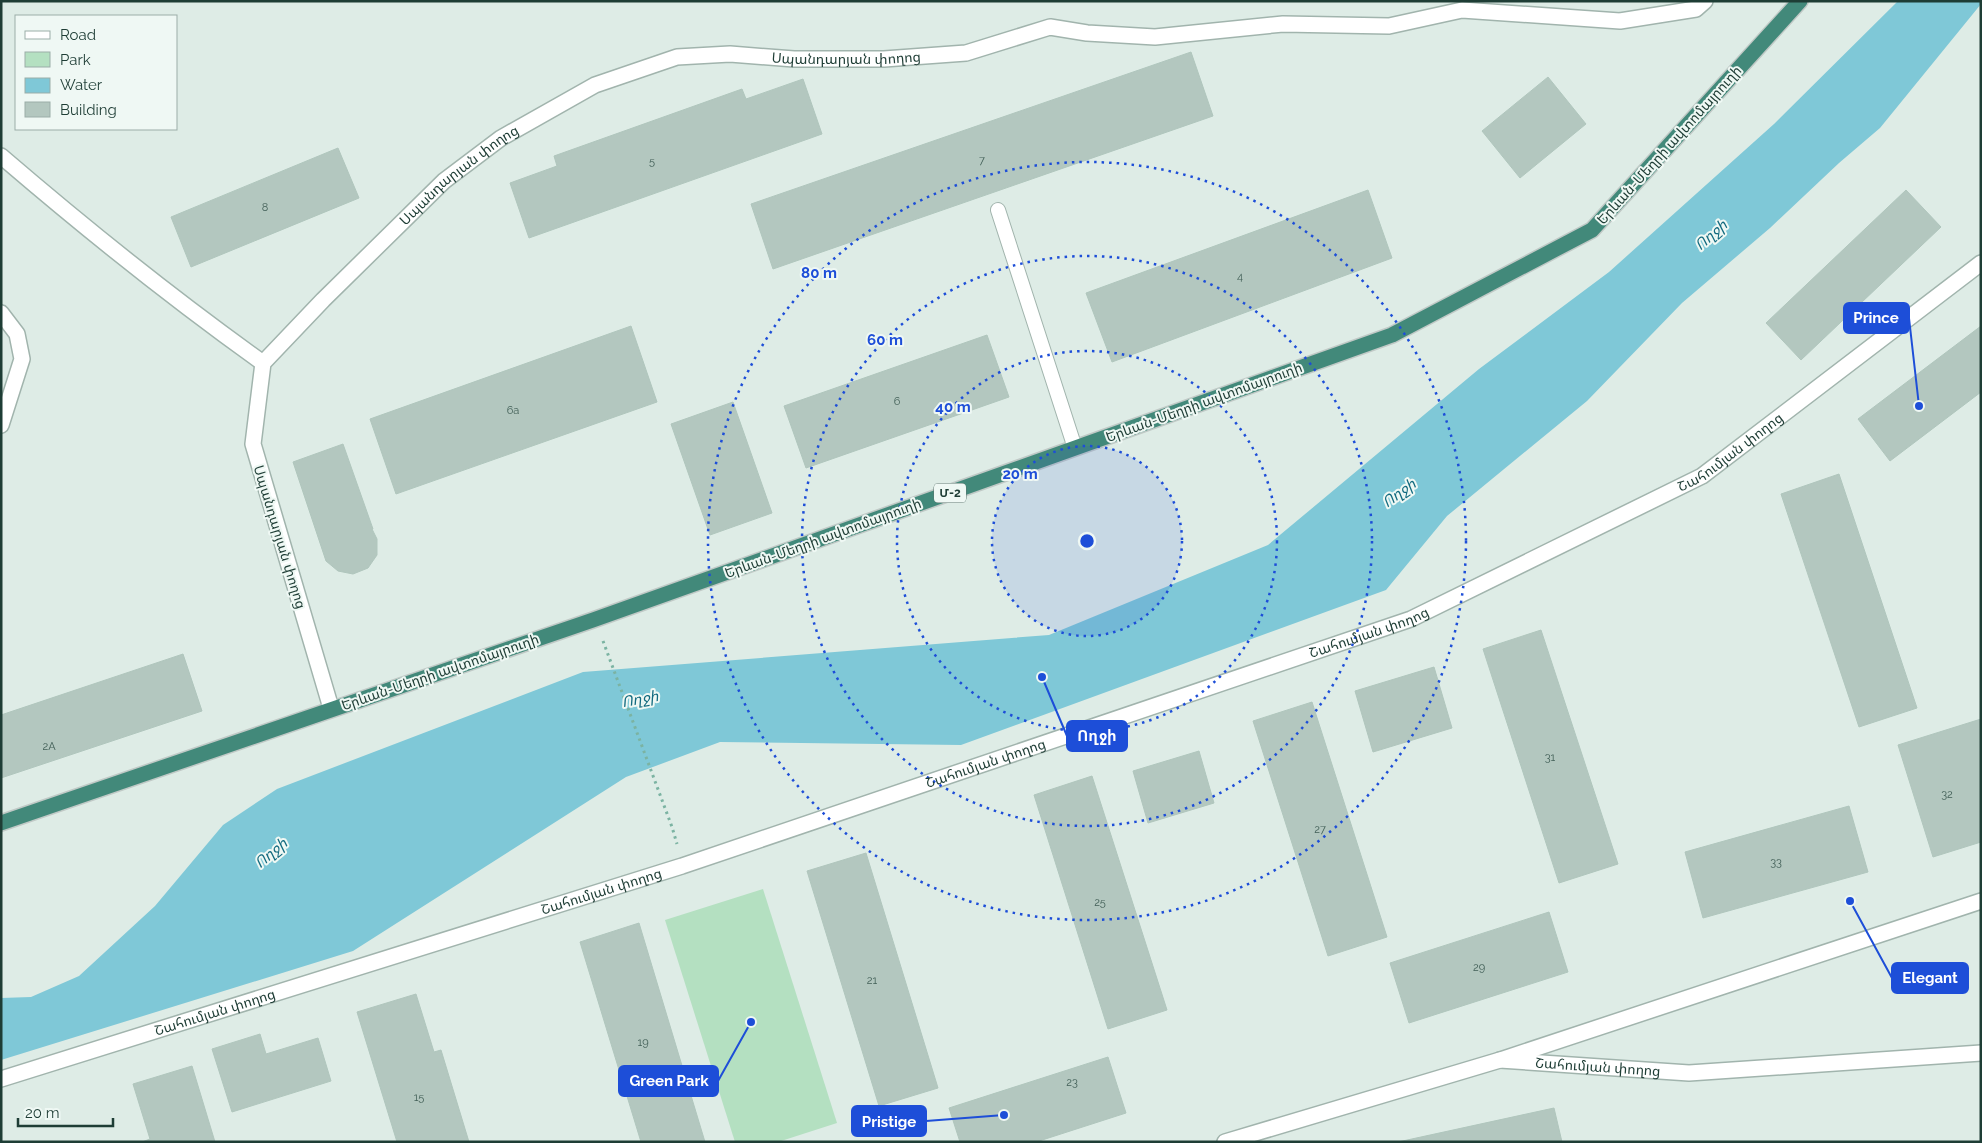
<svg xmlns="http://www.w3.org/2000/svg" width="1982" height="1143" font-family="Raleway,'Noto Sans Armenian',sans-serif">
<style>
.green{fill:#b4e0c1}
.water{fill:#7fc8d7}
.building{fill:#b3c7bf;stroke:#b0c6bd}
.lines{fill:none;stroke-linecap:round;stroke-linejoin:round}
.service-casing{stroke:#a1b4ad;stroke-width:16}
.minor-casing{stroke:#a1b4ad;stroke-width:18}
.tertiary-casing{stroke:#a1b4ad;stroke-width:18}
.trunk-casing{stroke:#c0c9c6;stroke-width:18}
.path{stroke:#7bb3a2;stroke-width:3;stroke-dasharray:2.5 4;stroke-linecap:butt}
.service{stroke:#fff;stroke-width:14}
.minor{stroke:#fff;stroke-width:15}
.tertiary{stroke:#fff;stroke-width:15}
.trunk{stroke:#42897a;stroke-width:15}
.ring{fill:none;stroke:#1d4ed8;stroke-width:2.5;stroke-dasharray:2.5 5}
.labels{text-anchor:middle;stroke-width:4;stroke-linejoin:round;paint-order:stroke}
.number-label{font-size:11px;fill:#436058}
.shield{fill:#eff8f4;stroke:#5d756e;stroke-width:1}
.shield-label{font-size:12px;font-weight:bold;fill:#1e3d35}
.street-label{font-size:14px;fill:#1e3d35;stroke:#eff8f4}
.water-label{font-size:15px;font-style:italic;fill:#126a7f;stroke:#eff8f4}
.centre{fill:#1d4ed8;stroke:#eff8f4;stroke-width:2.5}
.ring-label{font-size:15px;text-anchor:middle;font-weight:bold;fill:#1d4ed8;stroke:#eff8f4;stroke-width:4;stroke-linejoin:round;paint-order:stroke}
.leader{fill:none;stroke:#1d4ed8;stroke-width:2}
.callout-dot{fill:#1d4ed8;stroke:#eff8f4;stroke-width:2}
.callout{fill:#1d4ed8;stroke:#1d4ed8;stroke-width:2}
.callout-label{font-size:15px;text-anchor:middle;font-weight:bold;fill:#fff}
</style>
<rect width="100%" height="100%" fill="#deece6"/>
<polygon class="green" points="763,889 837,1123 778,1142 735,1142 665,920"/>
<polygon class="water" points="1898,1 1981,1 1981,4 1880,128 1839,163 1770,228 1682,303 1587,401 1447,516 1386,590 961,745 720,742 626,777 353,951 1,1060 1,998 31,997 79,976 155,906 223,825 277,789 583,672 1049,635 1268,545 1479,369 1609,272 1774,124"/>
<g class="building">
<polygon points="1191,52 1213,116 773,269 751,204"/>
<polygon points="1548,77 1586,124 1520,178 1482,131"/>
<polygon points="803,79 822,134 529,238 510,183 557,166 554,156 742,89 746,99"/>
<polygon points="338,148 359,198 191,267 171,217"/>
<polygon points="1368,190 1392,258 1112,362 1086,293"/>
<polygon points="1906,190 1941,227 1801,360 1766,323"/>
<polygon points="631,326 657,402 396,494 370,419"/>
<polygon points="1981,326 1981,392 1890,461 1858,419"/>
<polygon points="987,335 1009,397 806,468 784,406"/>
<polygon points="733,402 772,513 710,535 671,424"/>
<polygon points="343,444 373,529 372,529 377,539 377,555 368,568 353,574 338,571 326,561 293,462"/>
<polygon points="1839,474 1917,708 1859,727 1781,494"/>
<polygon points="1541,630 1618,864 1559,883 1483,649"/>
<polygon points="183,654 202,711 1,778 1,715"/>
<polygon points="1434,667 1452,728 1373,752 1355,691"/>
<polygon points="1312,702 1387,937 1328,956 1253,721"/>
<polygon points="1981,719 1981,842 1933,857 1898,745"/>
<polygon points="1199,751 1214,803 1148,823 1133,771"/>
<polygon points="1092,776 1167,1010 1108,1029 1034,795"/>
<polygon points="1849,806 1868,872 1703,918 1685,852"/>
<polygon points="866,853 938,1088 879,1106 807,871"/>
<polygon points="1549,912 1568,972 1409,1023 1390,963"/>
<polygon points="639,923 705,1142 641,1142 580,942"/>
<polygon points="416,994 434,1052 441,1050 469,1142 397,1142 357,1012"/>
<polygon points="260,1034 266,1054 318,1038 331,1081 232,1112 212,1049"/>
<polygon points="1108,1057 1126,1113 1036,1142 960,1142 949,1108"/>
<polygon points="192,1066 215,1142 142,1142 150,1139 133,1084"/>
<polygon points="1554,1108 1562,1142 1398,1142"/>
</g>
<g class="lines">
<defs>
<polyline id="service" points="998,210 1075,448"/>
<g id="minor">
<path d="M1,156C86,229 172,298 263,363"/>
<polyline points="1,313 17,334 22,359 1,425"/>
<path id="s1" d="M331,708L253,444L263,363L323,300L444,181L501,138L595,85L677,57L730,54L794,59H884L966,53L1050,27L1087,33L1155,37L1283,24L1389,26L1462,10L1620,21L1696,9L1705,1"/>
<path id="s2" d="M1500,1060L1689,1073L1981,1053"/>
</g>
<g id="tertiary">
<path id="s3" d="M1,1079L682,866L1411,619L1702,476L1981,263"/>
<polyline points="1225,1142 1500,1060 1981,901"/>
</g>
<polyline id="trunk" points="1,823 593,620 1392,335 1592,230 1800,1"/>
</defs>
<use href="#service" class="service-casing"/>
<use href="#minor" class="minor-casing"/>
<use href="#tertiary" class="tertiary-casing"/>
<use href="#trunk" class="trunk-casing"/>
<polyline class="path" points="603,641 672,827 677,844"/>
<use href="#service" class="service"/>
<use href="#minor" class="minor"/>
<use href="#tertiary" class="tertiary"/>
<use href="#trunk" class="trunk"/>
</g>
<circle cx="1087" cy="541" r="95" fill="#1d4ed8" fill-opacity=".12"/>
<g class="ring">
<circle cx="1087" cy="541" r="95"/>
<circle cx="1087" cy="541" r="190"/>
<circle cx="1087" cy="541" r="285"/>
<circle cx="1087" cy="541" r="379"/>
</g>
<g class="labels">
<g class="number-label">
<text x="982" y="164">7</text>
<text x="652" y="165">5</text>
<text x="265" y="211">8</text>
<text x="1240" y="280">4</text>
<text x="897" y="405">6</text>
<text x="513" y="414">6a</text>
<text x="49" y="750">2A</text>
<text x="1550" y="761">31</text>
<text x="1947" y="798">32</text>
<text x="1320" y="833">27</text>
<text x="1776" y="866">33</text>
<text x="1100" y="906">25</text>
<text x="1479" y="971">29</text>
<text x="872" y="984">21</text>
<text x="643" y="1046">19</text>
<text x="1072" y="1086">23</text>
<text x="419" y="1101">15</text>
</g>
<rect class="shield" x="934" y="483.5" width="32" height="19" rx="4"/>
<g class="shield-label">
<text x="950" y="497">Մ-2</text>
</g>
<g class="street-label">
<text dy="5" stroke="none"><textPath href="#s1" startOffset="1049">Սպանդարյան փողոց</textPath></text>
<text transform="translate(1669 145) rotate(-48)" y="5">Երևան-Մեղրի ավտոմայրուղի</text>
<text dy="5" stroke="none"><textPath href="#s1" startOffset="629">Սպանդարյան փողոց</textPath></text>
<text transform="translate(1204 402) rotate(-20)" y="5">Երևան-Մեղրի ավտոմայրուղի</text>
<text dy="5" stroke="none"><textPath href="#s3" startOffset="1844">Շահումյան փողոց</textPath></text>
<text transform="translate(280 537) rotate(73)" y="5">Սպանդարյան փողոց</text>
<text transform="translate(823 538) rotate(-20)" y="5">Երևան-Մեղրի ավտոմայրուղի</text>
<text dy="5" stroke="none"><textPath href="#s3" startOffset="1439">Շահումյան փողոց</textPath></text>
<text transform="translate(440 672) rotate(-19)" y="5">Երևան-Մեղրի ավտոմայրուղի</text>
<text dy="5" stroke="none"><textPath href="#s3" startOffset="1034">Շահումյան փողոց</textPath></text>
<text dy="5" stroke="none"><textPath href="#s3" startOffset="629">Շահումյան փողոց</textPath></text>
<text dy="5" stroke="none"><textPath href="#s3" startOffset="224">Շահումյան փողոց</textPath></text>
<text dy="5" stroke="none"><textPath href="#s2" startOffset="98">Շահումյան փողոց</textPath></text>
</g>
<g class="water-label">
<text transform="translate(1711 235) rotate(-41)" y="5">Ողջի</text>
<text transform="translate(1399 493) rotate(-36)" y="5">Ողջի</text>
<text transform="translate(640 699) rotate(-10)" y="5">Ողջի</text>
<text transform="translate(271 853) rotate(-40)" y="5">Ողջի</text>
</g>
</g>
<circle cx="1087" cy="541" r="8" class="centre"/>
<g class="ring-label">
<text x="819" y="278">80 m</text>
<text x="885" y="345">60 m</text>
<text x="953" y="412">40 m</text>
<text x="1020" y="479">20 m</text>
</g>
<path class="leader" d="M1919 406L1909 318M1042 677L1067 736M1850 901L1892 978M751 1022L718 1081M1004 1115L926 1121"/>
<g class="callout-dot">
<circle cx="1919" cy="406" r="5"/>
<circle cx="1042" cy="677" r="5"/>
<circle cx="1850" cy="901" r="5"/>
<circle cx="751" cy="1022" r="5"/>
<circle cx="1004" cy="1115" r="5"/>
</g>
<g class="callout">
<rect x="1844" y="303" width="65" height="30" rx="5"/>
<rect x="1067" y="721" width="60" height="30" rx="5"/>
<rect x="1892" y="963" width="76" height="30" rx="5"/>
<rect x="619" y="1066" width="99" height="30" rx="5"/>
<rect x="852" y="1106" width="74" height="30" rx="5"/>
</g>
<g class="callout-label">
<text x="1876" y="323">Prince</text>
<text x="1097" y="741">Ողջի</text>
<text x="1930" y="983">Elegant</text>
<text x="669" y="1086">Green Park</text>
<text x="889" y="1127">Pristige</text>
</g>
<rect width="1982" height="1143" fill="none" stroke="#1e3d35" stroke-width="5"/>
<rect x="15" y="15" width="162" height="115" fill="#eff8f4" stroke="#9bada8"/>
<rect x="25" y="31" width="25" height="8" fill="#ffffff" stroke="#9bada8"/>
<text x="60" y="40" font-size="15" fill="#1e3d35">Road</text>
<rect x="25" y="52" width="25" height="15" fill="#b4e0c1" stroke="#9bada8"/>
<text x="60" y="65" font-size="15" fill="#1e3d35">Park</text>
<rect x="25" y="78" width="25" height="15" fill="#7fc8d7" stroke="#9bada8"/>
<text x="60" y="90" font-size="15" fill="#1e3d35">Water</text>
<rect x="25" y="102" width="25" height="15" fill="#b3c7bf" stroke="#9bada8"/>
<text x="60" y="115" font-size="15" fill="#1e3d35">Building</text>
<path d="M18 1118v8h95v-8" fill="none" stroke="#1e3d35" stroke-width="2.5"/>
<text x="25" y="1118" font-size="15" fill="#1e3d35" stroke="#eff8f4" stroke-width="4" paint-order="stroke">20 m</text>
</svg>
